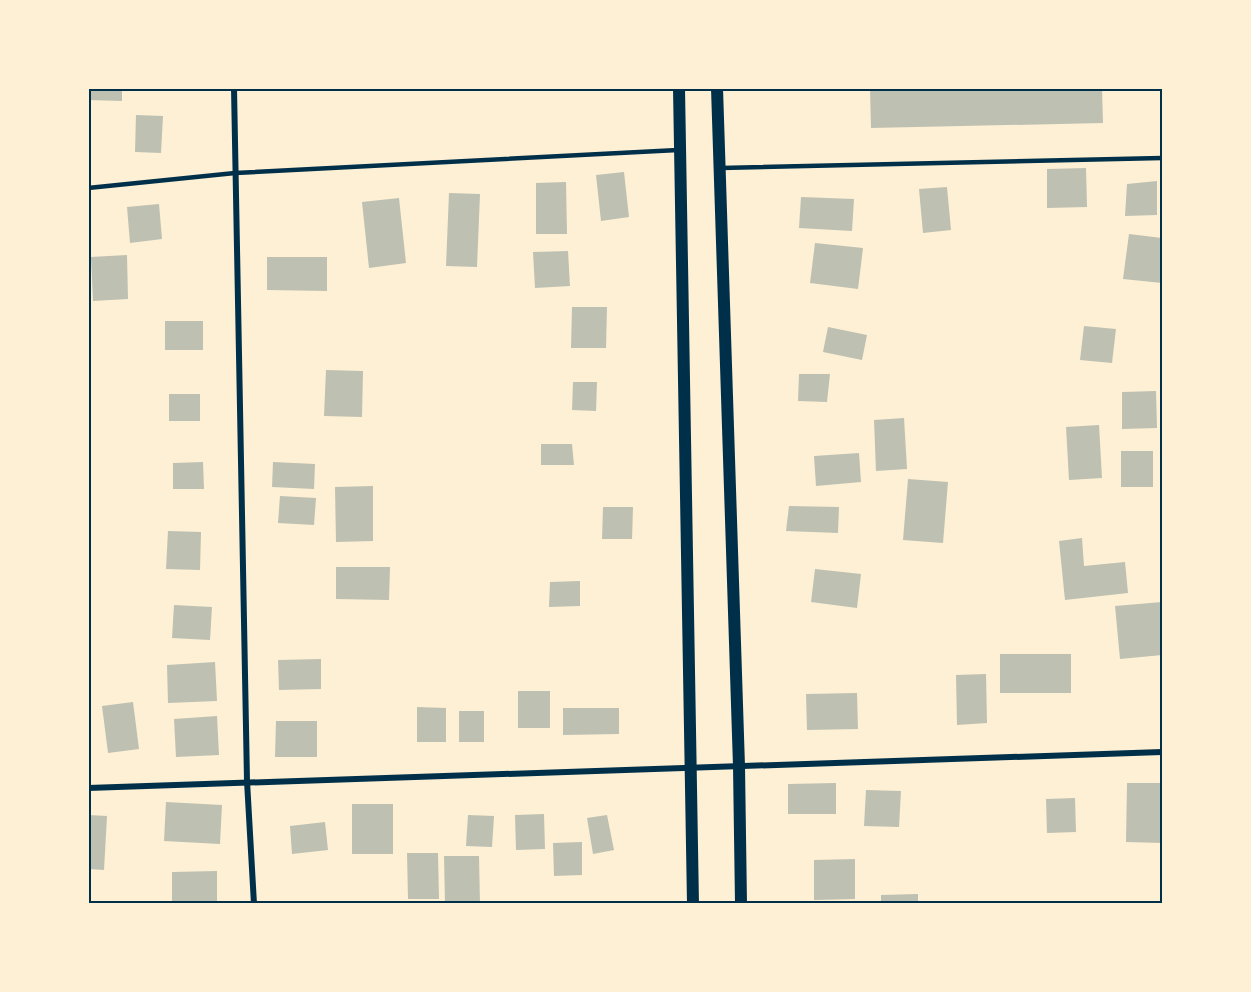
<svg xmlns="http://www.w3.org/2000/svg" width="1251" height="992" font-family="'Open Sans',sans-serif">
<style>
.building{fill:#bec0b2}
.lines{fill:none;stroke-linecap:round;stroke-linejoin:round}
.service{stroke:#003049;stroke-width:4.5}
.minor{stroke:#003049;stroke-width:6}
.secondary{stroke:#003049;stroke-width:12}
.neatline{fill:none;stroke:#003049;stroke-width:2}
</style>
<rect width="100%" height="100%" fill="#fdf0d5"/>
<g class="building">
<polygon points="88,88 122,88 122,101 88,100"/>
<polygon points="870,88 1102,88 1103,123 871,128"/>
<polygon points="136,115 163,116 161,153 135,152"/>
<polygon points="1086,168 1087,207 1047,208 1047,169"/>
<polygon points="624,172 629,217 601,221 596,175"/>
<polygon points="1157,181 1157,215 1125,216 1127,184"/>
<polygon points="566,182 567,234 536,234 536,183"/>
<polygon points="947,187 951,230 923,233 919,189"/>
<polygon points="449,193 480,194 477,267 446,266"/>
<polygon points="801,197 854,199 852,231 799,228"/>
<polygon points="399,198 406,263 369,268 362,202"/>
<polygon points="159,204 162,239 130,243 127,207"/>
<polygon points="1129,234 1162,238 1162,283 1123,279"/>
<polygon points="815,243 863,248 858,289 810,283"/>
<polygon points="568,251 570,286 535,288 533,252"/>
<polygon points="127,255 128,299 93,301 91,257"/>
<polygon points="267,257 327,257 327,291 267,290"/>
<polygon points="572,307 607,307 606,348 571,348"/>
<rect x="165" y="321" width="38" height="29"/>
<polygon points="1084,326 1116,329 1112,363 1080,360"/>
<polygon points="828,327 867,335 862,360 823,352"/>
<polygon points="326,370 363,371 362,417 324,416"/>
<polygon points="799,374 830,374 827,402 798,401"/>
<polygon points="573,382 597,382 596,411 572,410"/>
<polygon points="1156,391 1157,428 1122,429 1122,392"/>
<rect x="169" y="394" width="31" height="27"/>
<polygon points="904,418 907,469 876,471 874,420"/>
<polygon points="1099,425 1102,478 1069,480 1066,427"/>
<polygon points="541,444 572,444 574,465 541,465"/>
<rect x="1121" y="451" width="32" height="36"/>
<polygon points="859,453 861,482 816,486 814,456"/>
<polygon points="203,462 204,489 173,489 173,463"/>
<polygon points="273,462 315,464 314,489 272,487"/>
<polygon points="908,479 948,482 943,543 903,540"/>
<polygon points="373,486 373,541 336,542 335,487"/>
<polygon points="280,496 316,498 314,525 278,523"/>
<polygon points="789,506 839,507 838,533 786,531"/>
<polygon points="603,507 633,507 632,539 602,539"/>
<polygon points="168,531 201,532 200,570 166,569"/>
<polygon points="1082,538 1084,566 1125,562 1128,593 1065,600 1059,541"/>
<polygon points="336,567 390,567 389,600 336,599"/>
<polygon points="815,569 861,574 857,608 811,602"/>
<polygon points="580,581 580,606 549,607 550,582"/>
<polygon points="1162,602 1162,655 1120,659 1115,606"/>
<polygon points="174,605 212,607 210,640 172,638"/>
<rect x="1000" y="654" width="71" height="39"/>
<polygon points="321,659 321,689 279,690 278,660"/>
<polygon points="215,662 217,701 168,703 167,665"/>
<polygon points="986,674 987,723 957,725 956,675"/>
<rect x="518" y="691" width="32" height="37"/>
<polygon points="857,693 858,729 807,730 806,694"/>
<polygon points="133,702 139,749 108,753 102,706"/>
<polygon points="417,707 446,708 446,742 417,742"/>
<polygon points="563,708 619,708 619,734 563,735"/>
<rect x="459" y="711" width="25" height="31"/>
<polygon points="217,716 219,755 176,757 174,719"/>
<polygon points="276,721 317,721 317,757 275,757"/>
<polygon points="836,783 836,814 788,814 788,784"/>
<polygon points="1127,783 1162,783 1162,843 1126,842"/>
<polygon points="866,790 901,791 899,827 864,826"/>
<polygon points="1075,798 1076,832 1047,833 1046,799"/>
<polygon points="166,802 222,805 220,844 164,841"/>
<rect x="352" y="804" width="41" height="50"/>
<polygon points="544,814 545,849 516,850 515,815"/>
<polygon points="88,815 107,816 104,870 88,869"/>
<polygon points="468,815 494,816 492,847 466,846"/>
<polygon points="607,815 614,850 593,854 587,818"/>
<polygon points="325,822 328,850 292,854 290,826"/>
<polygon points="582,842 582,875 554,876 553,843"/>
<polygon points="407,853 438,853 439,899 408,899"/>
<polygon points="444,856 479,856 480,904 445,904"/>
<polygon points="855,859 855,899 814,900 814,860"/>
<polygon points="217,871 217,904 172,904 172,872"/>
<polygon points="918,894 918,904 881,904 881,895"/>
</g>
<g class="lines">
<g class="service">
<polyline points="721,168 1162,158"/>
<polyline points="88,188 235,173 678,150"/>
</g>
<g class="minor">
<polyline points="234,88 247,781 254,904"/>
<polyline points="88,788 1162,752"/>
</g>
<g class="secondary">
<polyline points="679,88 693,904"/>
<polyline points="717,88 739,766 741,904"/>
</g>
</g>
<rect width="1251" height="992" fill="none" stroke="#fdf0d5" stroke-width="180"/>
<rect x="90" y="90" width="1071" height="812" class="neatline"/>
</svg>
